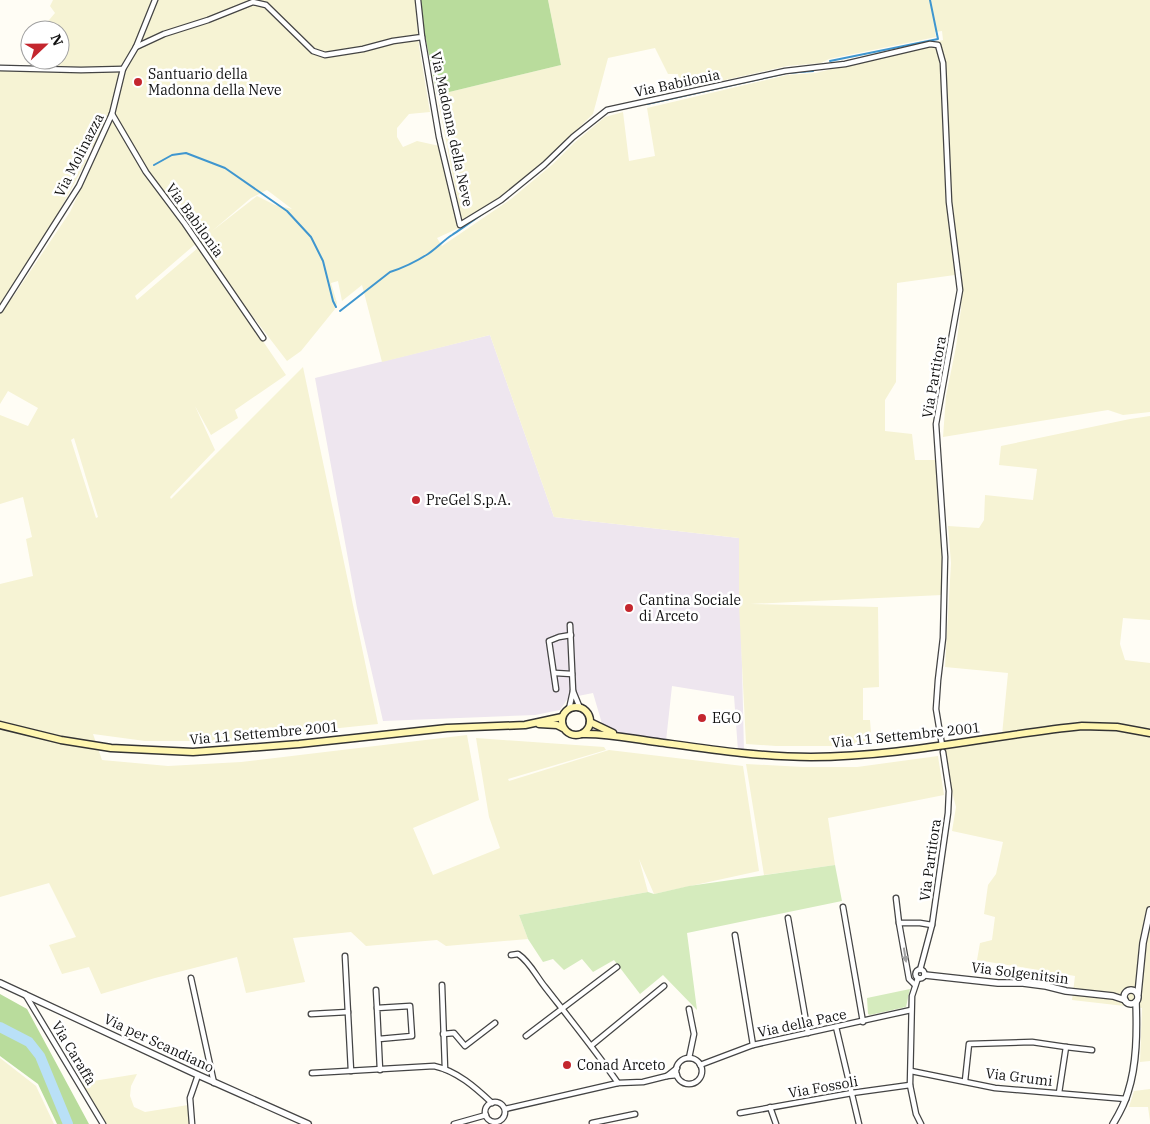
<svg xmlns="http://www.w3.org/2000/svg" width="1150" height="1124" font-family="'IBM Plex Serif',serif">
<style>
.industrial{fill:#eee6ef}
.farmland{fill:#f6f3d4;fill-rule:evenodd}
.green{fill:#d5ebbd}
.forest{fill:#b9dc9c}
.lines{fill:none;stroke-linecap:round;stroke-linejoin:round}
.stream{stroke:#3f96cf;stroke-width:2}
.river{stroke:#b9e0f7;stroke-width:10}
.minor-casing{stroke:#444;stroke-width:7}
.tertiary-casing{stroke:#444;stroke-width:8}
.secondary-casing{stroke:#333;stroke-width:9}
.minor{stroke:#fff;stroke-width:4.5}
.tertiary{stroke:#fff;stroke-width:5.5}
.secondary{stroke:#fff6b0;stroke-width:6}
.oneway{fill:#a0a0a0}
.poi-dot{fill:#c4262e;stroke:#fff;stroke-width:2}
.labels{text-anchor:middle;stroke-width:5;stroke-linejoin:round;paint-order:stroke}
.poi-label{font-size:14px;fill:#111;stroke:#fff;text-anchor:start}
.street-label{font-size:14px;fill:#111;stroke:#fff}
</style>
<rect width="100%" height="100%" fill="#fffdf5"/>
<polygon class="industrial" points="490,335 554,517 739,538 744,752 738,751 734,696 672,686 666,741 617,734 603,727 593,693 568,698 560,710 535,715 383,721 357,608 315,378"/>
<g class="farmland">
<path d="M53,0H415L419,46L430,112L409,114L397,128V137L403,147L417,141L444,147L461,227L437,238L442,246L511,199L553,164L574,143L605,117L623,112L629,161L655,156L647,108L787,75L816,73L943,40L942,31L935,32L936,37L829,59L821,63L787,66L681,90L678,74H668L655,48L608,58L593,114L544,162L499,200L463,221L461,218L437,95L561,65L548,0H1150V412L1123,415L1108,410L943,437L946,396L956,347L961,309L962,274L897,283L896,382L885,400V431L912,434L915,460H936L942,551V595L750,604L878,607L879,687L863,688V720H870L872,746H776L746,744L739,605V538L554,517L490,335L382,362L362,285L342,301L338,281L331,283L337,303L335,309L301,351L287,361L237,296L199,241L135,296L137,300L199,247L286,375L235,410L238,418L211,435L195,406L215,450L170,497L171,499L303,367L378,724L234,739V741H145L93,734L102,760L168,766L241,762L467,735L479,800L413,828L433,875L500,848L489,817L476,738L604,747L606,750L508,779L509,781L609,750L743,766L759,871L654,894L639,859L648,892L519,915L528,939L446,946L437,940L366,946L351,932L293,938L305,982L246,993L237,957L155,978L101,994L89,967L62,974L49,945L76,937L49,883L0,897V584L33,576L26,539L32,537L23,497L0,504V415L28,426L38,408L8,391L0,404V71H40L45,60H60V30H50L44,26L55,13L50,6ZM82,143L99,150L70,212L13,297L9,296L48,232L87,160L76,156ZM267,190L292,209L275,205L257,196L212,231L251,198ZM74,438L98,517L96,518L71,440Z"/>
<polygon points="1150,416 1150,620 1123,618 1120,644 1125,660 1150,663 1150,729 1148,735 1150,738 1150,1061 1140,1062 1142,1008 1072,1000 1075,976 977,960 980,943 992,940 995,917 984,914 988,885 996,874 1003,842 952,831 956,807 940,746 1002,735 1008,673 945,667 951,563 948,526 979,528 984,520 985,495 1033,500 1037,469 999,465 1001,446 1130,419"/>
<polygon points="938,756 944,795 828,818 835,865 764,875 746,764 803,767 857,767"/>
<polygon points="0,1058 36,1086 54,1124 0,1124"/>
<polygon points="137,1074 131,1086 130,1096 134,1107 145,1112 188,1105 191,1111 191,1124 100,1124 95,1106 81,1083"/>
<polygon points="1150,1089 1150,1121 1148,1107 1129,1107 1134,1091"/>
</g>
<g class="green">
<polygon points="835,865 842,901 687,933 697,1010 663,975 640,994 614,960 593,972 582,959 564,970 553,959 543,962 528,939 519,915 648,892 654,894 689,886"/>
<polygon points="910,989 906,1007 870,1015 868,1014 867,998"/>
</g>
<g class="forest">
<polygon points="418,0 548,0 561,65 437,95"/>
<polygon points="0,994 27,1009 89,1124 57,1124 38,1084 0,1056"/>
</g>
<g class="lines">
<g class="stream">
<polyline points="830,61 938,39 930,0"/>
<polyline points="647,104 786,73 813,71"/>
<polyline points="154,165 172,155 186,153 225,168 287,211 311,237 323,261 333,301 336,307"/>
<path d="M340,311L390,272C403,268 417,261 428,254C437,248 444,240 452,235C497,204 535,179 573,140"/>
</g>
<polyline class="river" points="0,1027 29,1042 40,1056 68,1124"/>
<defs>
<g id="minor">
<polyline points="422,37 439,137 460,225 501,200 544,165 573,137 607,110 785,71 845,64 930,44 938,45 943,63 949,202 960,290 936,424 945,557 943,638 938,680 936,709 942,745"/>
<polyline points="136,47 164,34 208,20 253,2 266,5 313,51 325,55 363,49 393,41 422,37 418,0"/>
<polyline points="0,68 81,70 123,69"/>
<polyline points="112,114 146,172 185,224 263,338"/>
<polyline points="0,310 79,186 112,114 123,69 136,47 155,0"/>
<polyline points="570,625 573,691"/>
<polyline points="555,673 572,674"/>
<polyline points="556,689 549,641 559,637 571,635"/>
<polyline points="569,709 573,691 580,708"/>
<polyline points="896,898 899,923 920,923 932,925"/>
<polyline points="843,907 863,1022"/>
<polyline points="788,918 808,1033"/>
<polyline points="899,923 909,979 915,985"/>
<polyline points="735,935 753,1045"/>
<path d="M511,955L518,954C530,962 536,976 545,987C570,1019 595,1050 618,1083"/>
<polyline points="345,956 351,1071"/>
<circle cx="920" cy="974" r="4.5"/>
<polyline points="920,970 932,925 948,813 949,791 943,752"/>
<polyline points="191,978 214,1083"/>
<polyline points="918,978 912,996 910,1085 916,1114 921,1124"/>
<polyline points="442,985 445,1069"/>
<polyline points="376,990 377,1008"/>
<polyline points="25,994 103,1124"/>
<polyline points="311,1014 348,1012"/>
<polyline points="836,1027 859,1124"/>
<polyline points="443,1034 454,1033 465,1046 495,1023"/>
<polyline points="526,1036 617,967"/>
<polyline points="379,1039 412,1036 410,1006 377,1008 380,1070"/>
<polyline points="592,1045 664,986"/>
<polyline points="1066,1047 1092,1050"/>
<polyline points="689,1058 694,1034 689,1009"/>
<circle cx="689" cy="1071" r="13"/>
<polyline points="700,1065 753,1045 911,1010"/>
<polyline points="677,1068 667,1076 677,1075"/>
<polyline points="911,1071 995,1088 1126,1099"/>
<path d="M312,1073L434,1066C457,1071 475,1087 492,1103"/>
<polyline points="965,1081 969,1044 1032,1042 1066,1047 1059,1093"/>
<circle cx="495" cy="1112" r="10"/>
<polyline points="770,1107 776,1124"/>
<polyline points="505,1109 618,1083 643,1082 667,1076"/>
<polyline points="740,1113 852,1093 910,1085"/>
<polyline points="592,1123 635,1114"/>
<polyline points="192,1124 190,1098 198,1075"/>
<polyline points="454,1124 486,1115"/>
</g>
<g id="tertiary">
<polyline points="925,975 998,983 1023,983 1046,986 1066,991 1113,996 1125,1000"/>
<polyline points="0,983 198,1075 308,1124"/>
<circle cx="1131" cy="997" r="7"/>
<polyline points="1138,994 1143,943 1150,910"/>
<path d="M1113,1124C1119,1114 1125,1103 1128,1092C1137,1064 1137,1031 1136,1002"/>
</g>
<g id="secondary">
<circle cx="576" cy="721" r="14"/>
<polyline points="590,722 613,733"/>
<polyline points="539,724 557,725 563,728"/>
<polyline points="0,725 61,740 111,748 193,752 299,744 447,728 525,725 562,717"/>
<path d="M582,734C608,733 632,739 657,742C708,749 760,757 811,757C902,757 992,735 1082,726L1117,727L1150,733"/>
</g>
</defs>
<use href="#minor" class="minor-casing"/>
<use href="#tertiary" class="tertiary-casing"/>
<use href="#secondary" class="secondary-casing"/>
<use href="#minor" class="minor"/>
<use href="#tertiary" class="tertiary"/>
<use href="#secondary" class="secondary"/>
</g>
<defs><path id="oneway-solid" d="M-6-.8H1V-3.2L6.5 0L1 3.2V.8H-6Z" transform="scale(1.25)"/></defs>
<use class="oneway" href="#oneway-solid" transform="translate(905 955) rotate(81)"/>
<g class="poi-dot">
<circle cx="138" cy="82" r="5"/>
<circle cx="416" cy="500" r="5"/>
<circle cx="629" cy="608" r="5"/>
<circle cx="702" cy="718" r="5"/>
<circle cx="567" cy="1065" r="5"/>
</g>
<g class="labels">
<g class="poi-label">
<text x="148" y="79">Santuario della<tspan x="148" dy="16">Madonna della Neve</tspan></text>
<text x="426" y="505">PreGel S.p.A.</text>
<text x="639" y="605">Cantina Sociale<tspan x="639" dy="16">di Arceto</tspan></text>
<text x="712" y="723">EGO</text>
<text x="577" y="1070">Conad Arceto</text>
</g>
<g class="street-label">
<text transform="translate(677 83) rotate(-12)" y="5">Via Babilonia</text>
<text transform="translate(452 129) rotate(78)" y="5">Via Madonna della Neve</text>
<text transform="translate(79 155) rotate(-63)" y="5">Via Molinazza</text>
<text transform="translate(195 220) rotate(54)" y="5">Via Babilonia</text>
<text transform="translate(934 377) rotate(-80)" y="5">Via Partitora</text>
<text transform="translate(264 733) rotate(-5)" y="5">Via 11 Settembre 2001</text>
<text transform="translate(906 735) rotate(-6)" y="5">Via 11 Settembre 2001</text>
<text transform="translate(930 860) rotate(-82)" y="5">Via Partitora</text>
<text transform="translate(1020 973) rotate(7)" y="5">Via Solgenitsin</text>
<text transform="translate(802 1023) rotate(-12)" y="5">Via della Pace</text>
<text transform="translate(159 1043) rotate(25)" y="5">Via per Scandiano</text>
<text transform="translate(74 1053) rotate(59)" y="5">Via Caraffa</text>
<text transform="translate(1019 1077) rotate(7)" y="5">Via Grumi</text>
<text transform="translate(823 1087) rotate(-10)" y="5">Via Fossoli</text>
</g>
</g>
<g transform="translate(45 45) rotate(68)"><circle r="24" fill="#ffffff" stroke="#a0a0a0"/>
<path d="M0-4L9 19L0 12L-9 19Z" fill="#c4262e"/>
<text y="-8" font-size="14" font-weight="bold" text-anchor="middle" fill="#111111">N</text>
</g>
</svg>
